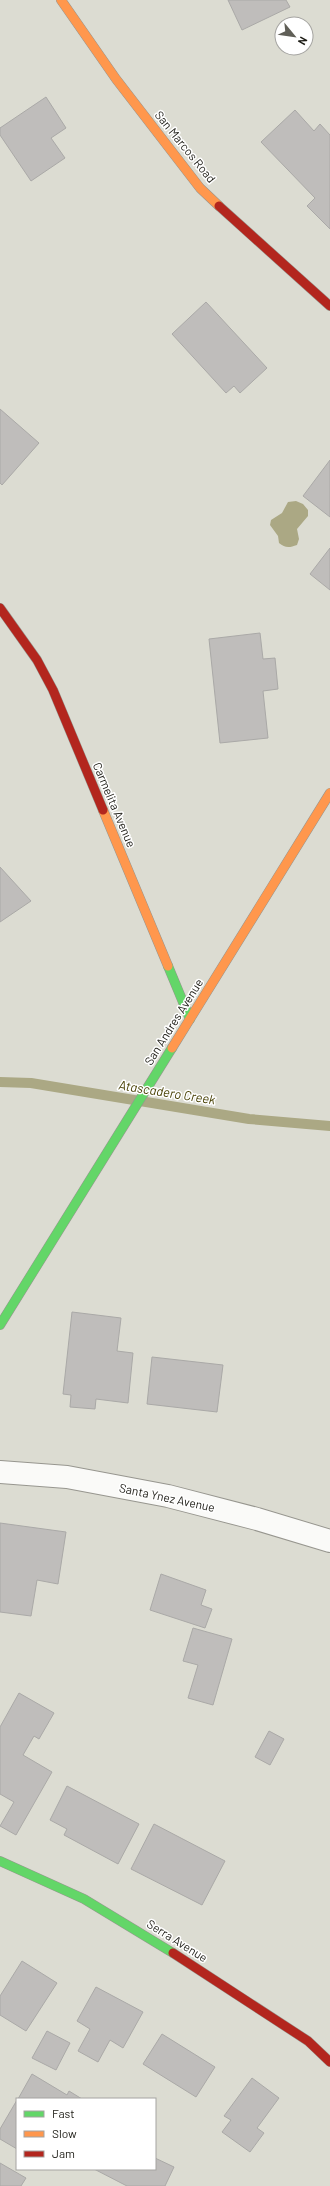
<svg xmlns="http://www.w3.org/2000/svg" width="330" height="2186" font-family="Barlow,sans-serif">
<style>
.water{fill:#aba884}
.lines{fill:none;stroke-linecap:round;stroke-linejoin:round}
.stream{stroke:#aba884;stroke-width:10}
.building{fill:#bfbdbb;stroke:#aaa9a7}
.street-casing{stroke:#97968f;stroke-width:24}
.fast-casing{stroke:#97968f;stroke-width:10}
.slow-casing{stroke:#97968f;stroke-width:10}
.jam-casing{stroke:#97968f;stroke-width:10}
.street{stroke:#fafaf8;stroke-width:22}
.fast{stroke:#63d668;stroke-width:9}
.slow{stroke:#ff974d;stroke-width:9}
.jam{stroke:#b3261e;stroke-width:9}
.labels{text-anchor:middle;stroke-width:3;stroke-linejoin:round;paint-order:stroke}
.street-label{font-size:12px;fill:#1d1c15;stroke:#fff}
.water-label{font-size:13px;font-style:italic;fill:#463f02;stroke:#fff}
</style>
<rect width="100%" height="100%" fill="#dcdcd2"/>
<path class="water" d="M296,501L303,504L308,510V516L297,529L299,539L297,545C289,548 285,548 279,543L278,536L270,525L271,520L282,513L288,502Z"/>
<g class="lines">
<polyline class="stream" points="0,1082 31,1083 249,1119 330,1126"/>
</g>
<g class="building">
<polygon points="228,0 286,0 290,7 242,30"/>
<polygon points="46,97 66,128 51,138 65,158 31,181 0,135 0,128"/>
<polygon points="295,110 314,131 320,124 330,135 330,229 307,206 315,198 261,142"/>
<polygon points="206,302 267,368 240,393 234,386 226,393 172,334"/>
<polygon points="0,409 39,443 2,485 0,483"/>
<polygon points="330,460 330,517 303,496"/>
<polygon points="330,548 330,590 310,574"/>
<polygon points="260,633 263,659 275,658 278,689 263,691 268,738 220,743 209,639"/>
<polygon points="0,867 31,901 0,922"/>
<polygon points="72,1312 121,1318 117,1351 133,1353 128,1403 96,1399 95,1409 70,1407 71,1395 63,1394"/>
<polygon points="152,1357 223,1365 217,1412 147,1404"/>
<polygon points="0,1523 66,1532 58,1584 37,1580 31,1616 0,1612"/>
<polygon points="161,1574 206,1590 201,1605 212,1609 205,1628 150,1610"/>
<polygon points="193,1628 232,1639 213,1705 188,1698 198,1665 183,1661"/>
<polygon points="19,1693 54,1713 39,1739 34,1736 23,1755 52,1772 16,1835 0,1826 14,1802 0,1794 0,1727"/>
<polygon points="269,1731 284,1739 270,1765 255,1757"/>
<polygon points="67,1786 139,1824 118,1864 64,1835 67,1829 50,1820"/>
<polygon points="154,1824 225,1861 202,1905 131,1869"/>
<polygon points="22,1961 57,1983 26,2031 0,2015 0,1996"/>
<polygon points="96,1987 143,2012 123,2048 110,2040 98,2062 78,2051 90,2029 77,2021"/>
<polygon points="47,2031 70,2043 56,2070 32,2058"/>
<polygon points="162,2034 215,2067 196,2097 143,2064"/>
<polygon points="32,2074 67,2095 69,2091 82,2099 18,2099"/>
<polygon points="252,2078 279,2098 257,2128 264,2133 250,2152 222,2132 231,2120 224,2116"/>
<polygon points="17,2100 17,2149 0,2139 0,2129"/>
<polygon points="155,2158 174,2167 165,2186 127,2186 94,2169 155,2169"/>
<polygon points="0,2163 26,2178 21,2186 0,2186"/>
</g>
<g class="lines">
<defs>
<polyline id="street" points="0,1472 67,1477 168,1496 257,1519 330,1541"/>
<g id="fast">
<polyline points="168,966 190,1019"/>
<polyline points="0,1325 172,1048"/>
<polyline points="0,1861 84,1899 173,1953"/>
</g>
<g id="slow">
<polyline points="61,0 116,79 200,188 219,206"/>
<polyline points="103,810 168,966"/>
<polyline points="172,1048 330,793"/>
</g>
<g id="jam">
<polyline points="219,206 330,306"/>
<polyline points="0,608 37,660 53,690 103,810"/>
<polyline points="173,1953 308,2041 330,2062"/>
</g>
</defs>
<use href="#street" class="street-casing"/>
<use href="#fast" class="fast-casing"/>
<use href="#slow" class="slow-casing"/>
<use href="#jam" class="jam-casing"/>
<use href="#street" class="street"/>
<use href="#fast" class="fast"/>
<use href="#slow" class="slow"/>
<use href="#jam" class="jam"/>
</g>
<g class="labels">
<g class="street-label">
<text transform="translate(185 147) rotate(51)" y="4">San Marcos Road</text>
<text transform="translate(114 805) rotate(67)" y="4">Carmelita Avenue</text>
<text transform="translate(174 1022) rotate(-58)" y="4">San Andres Avenue</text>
<text transform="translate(167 1498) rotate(12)" y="4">Santa Ynez Avenue</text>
<text transform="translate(177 1941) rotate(32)" y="4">Serra Avenue</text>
</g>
<g class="water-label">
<text transform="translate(167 1092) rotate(9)" y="5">Atascadero Creek</text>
</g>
</g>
<rect x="16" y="2098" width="140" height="72" fill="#ffffff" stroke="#a5a4a1"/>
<rect x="24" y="2111" width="20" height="6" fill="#63d668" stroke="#a5a4a1"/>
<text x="52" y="2118" font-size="12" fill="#1d1c15">Fast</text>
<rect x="24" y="2131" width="20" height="6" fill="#ff974d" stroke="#a5a4a1"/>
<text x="52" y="2138" font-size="12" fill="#1d1c15">Slow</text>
<rect x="24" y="2151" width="20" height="6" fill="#b3261e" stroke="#a5a4a1"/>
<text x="52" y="2158" font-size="12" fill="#1d1c15">Jam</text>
<g transform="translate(294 36) rotate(119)"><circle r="19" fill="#ffffff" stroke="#a5a4a1"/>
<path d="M0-3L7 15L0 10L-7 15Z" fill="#605f57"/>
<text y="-6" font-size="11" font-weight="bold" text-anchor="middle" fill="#1d1c15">N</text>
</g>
</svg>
